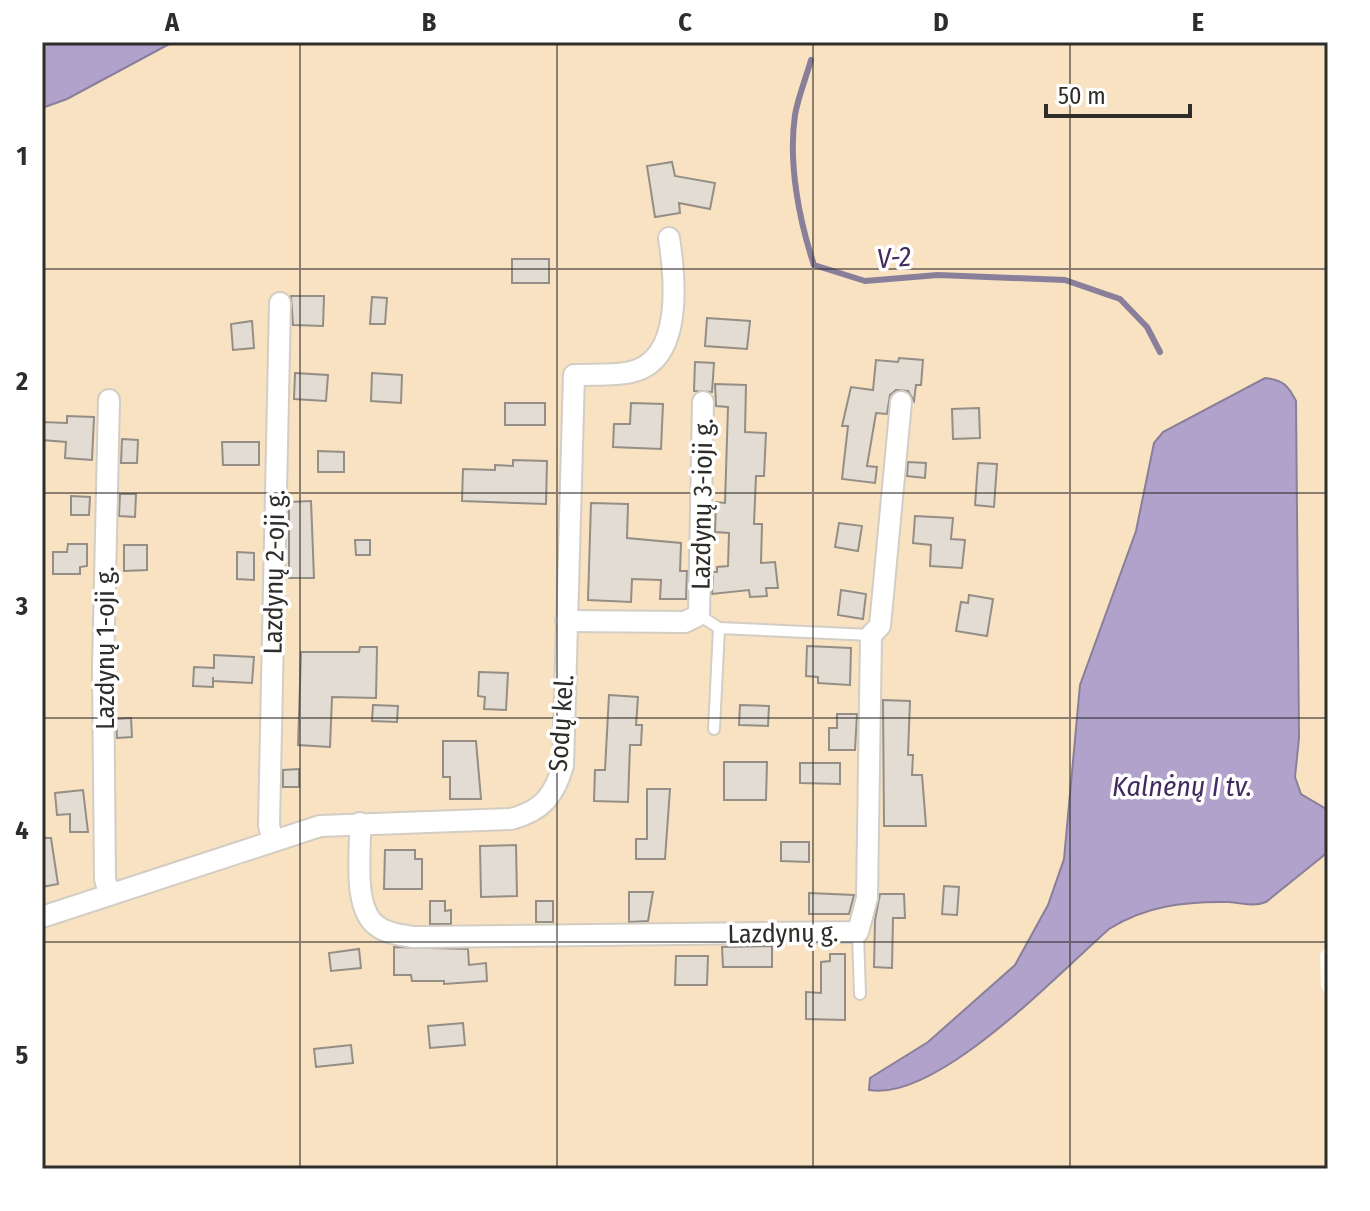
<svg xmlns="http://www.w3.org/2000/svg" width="1370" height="1211" font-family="'Fira Sans Condensed',sans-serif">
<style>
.green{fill:#f8e2c2}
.water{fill:#b0a2ca;stroke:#897f9a;stroke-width:2}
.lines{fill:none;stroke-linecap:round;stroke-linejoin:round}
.stream{stroke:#897f9a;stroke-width:6}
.building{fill:#e3dcd3;stroke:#948e86;stroke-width:2}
.service-casing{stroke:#d3cdc4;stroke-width:14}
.minor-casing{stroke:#d3cdc4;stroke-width:24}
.service{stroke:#fff;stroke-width:10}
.minor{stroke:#fff;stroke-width:20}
.grid{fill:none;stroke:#2f2d2a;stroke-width:2;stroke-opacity:0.55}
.labels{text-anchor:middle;stroke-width:7;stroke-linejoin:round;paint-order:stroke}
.street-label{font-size:26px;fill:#2f2d2a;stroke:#fff}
.water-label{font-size:28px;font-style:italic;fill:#412b5f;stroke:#fff}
.neatline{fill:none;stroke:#2f2d2a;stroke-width:3}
.grid-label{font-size:26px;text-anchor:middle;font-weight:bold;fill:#2f2d2a}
</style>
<rect width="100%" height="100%" fill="#fdf7ee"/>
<path class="green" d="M173,42H1328V810L1302,794L1295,777L1299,738L1296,401L1265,378L1163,432L1154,443L1136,531L1080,685L1064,859L1048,905L1015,965L928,1042L870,1078L869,1090L1130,915C1163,906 1196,901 1230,902C1243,903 1253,907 1266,902L1328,852V944L1320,954L1321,987L1328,998V1169H42V108L67,99Z"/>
<g class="water">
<polygon points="42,42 173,42 67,99 42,108"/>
<path d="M1265,378C1283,380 1288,385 1296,401L1299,738L1295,777L1301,794L1328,810V852L1266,902C1253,907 1243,903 1229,902C1186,901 1145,906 1109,929C1058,974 937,1102 869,1090L870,1078L928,1042L1015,965L1048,905L1064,859L1080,685L1136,531L1154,443L1163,432Z"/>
</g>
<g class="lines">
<path class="stream" d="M811,60C806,78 798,97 795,115C788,163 799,220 814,265L865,281L938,275L1065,280L1120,299L1147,327L1160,352"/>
</g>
<g class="building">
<polygon points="672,162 675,176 715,183 710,209 679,203 680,213 655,217 647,166"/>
<rect x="512" y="259" width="37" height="24"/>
<polygon points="291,296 324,296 323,326 293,325"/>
<polygon points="372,297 387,298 385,324 370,324"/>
<polygon points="707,318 750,321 747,349 705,346"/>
<polygon points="252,321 254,348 233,350 231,324"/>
<polygon points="899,358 923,360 921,385 916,385 914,401 908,391 896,390 890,395 887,414 876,413 867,466 877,467 875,483 842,479 848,426 842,426 851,387 873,390 876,360 898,362"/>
<polygon points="695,362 714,363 712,392 694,391"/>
<polygon points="295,373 328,375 326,401 294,399"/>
<polygon points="372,373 402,375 401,403 371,401"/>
<polygon points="715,384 746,385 745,432 766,433 764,476 756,476 754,524 762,524 761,563 775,562 778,588 766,588 767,596 750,597 749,590 712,594 713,572 717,572 717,567 728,566 729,533 715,532 716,502 725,503 728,407 716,406"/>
<rect x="505" y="403" width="40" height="22"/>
<polygon points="631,403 663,404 661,449 613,447 614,424 630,424"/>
<polygon points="979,408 980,438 953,439 952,409"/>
<polygon points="67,416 94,417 92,460 65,458 66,442 42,440 42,422 67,423"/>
<polygon points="122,439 138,440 137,463 121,463"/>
<polygon points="222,442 259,442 259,465 223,465"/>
<polygon points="318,451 344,452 344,472 318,472"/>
<polygon points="513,460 547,461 546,504 462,501 463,469 495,470 495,465 513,466"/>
<polygon points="908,462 926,463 925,478 907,476"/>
<polygon points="978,463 997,464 994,507 975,505"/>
<polygon points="120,494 136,494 135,517 119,516"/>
<polygon points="71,496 90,497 89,515 71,515"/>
<polygon points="311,501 314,578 289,578 289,502"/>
<polygon points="591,503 628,504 627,538 681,543 680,571 687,571 686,599 660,599 661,580 632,579 631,602 588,600"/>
<polygon points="915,516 953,518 951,539 965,540 962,568 930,566 931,545 913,543"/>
<polygon points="839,523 862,526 858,551 835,547"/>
<polygon points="355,540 370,540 370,555 356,555"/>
<polygon points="68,544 87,544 87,566 80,567 80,574 53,574 53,552 67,552"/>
<polygon points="124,545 147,545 147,570 124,571"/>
<polygon points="237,552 254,553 254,580 237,579"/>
<polygon points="841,590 866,594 863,619 838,615"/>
<polygon points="969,595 993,599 987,636 956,631 961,602 968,603"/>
<polygon points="807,646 851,648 850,685 818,683 818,677 806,676"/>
<polygon points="360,647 377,647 376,698 332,697 330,747 298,745 301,652 359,652"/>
<polygon points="214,655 254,657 252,683 213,681 213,677 213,687 193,686 194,667 214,668"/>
<polygon points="479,672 508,673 506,710 484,709 485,697 478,696"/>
<polygon points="609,695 638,697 636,725 642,725 641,745 630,745 628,802 594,801 595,770 605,770"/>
<polygon points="883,700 910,701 908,755 913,755 912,775 922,775 926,826 884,826"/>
<polygon points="373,705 398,706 397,722 372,721"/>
<polygon points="740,705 769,706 768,726 739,725"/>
<polygon points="837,714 857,714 855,750 829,750 829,728 837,728"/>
<polygon points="131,718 132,737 117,738 116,719"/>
<polygon points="443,741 476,741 481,799 450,799 450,777 443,777"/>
<polygon points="724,762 767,762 766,800 724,800"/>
<polygon points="800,763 840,763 840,784 800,783"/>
<polygon points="299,769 299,787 283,787 283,770"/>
<polygon points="647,789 670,789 665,859 636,859 636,839 647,839"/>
<polygon points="83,790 88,832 70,832 70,814 57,815 55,793"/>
<polygon points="42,838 51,838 58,884 42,887"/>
<polygon points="781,842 809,842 809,862 781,861"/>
<polygon points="516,845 517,896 481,897 480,846"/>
<polygon points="385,850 415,850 415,859 422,859 422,889 384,889"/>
<polygon points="944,886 959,887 957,915 942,914"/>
<polygon points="629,892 653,892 648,921 629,922"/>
<polygon points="809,893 854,895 849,914 809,914"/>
<polygon points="880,894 904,894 905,918 893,918 892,968 874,967 875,920"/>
<polygon points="430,901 445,901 445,911 451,910 451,924 430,924"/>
<rect x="536" y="901" width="17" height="21"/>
<polygon points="772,946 772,967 723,967 722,947"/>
<polygon points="394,947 468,949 469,965 486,963 487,981 444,984 444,981 412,981 411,975 394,975"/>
<polygon points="359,949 361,968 331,971 329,953"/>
<polygon points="830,954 845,954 845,1020 806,1019 806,992 821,993 821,962 830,961"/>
<polygon points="676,956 708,956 707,985 675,985"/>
<polygon points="463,1023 465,1045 430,1048 428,1026"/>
<polygon points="351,1045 353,1063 316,1067 314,1049"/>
</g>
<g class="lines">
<defs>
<g id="service">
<polyline points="699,615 719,628 871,635"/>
<polyline points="714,729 719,628"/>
<polyline points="858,932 860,994"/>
</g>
<g id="minor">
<polyline points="109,400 103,669 105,879 109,894"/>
<polyline points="566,621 685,622 699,615 703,402"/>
<path d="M360,823C361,851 352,908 377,926C388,934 401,935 414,937L858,932L867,898L871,635L880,626L901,402"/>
<polyline points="272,839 269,825 280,303"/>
<path d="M42,917L320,826L511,819C542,811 554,796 563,766L574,375C592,374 614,376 631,372C684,360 675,277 669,238"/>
</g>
</defs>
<use href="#service" class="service-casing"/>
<use href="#minor" class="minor-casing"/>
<use href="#service" class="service"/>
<use href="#minor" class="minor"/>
</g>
<path class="grid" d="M300,42V1169M557,42V1169M813,42V1169M1070,42V1169M42,269H1328M42,493H1328M42,718H1328M42,942H1328"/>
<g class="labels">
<g class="street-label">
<text transform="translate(702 504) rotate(-89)" y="9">Lazdynų 3-ioji g.</text>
<text transform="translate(274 572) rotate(-89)" y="9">Lazdynų 2-oji g.</text>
<text transform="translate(105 648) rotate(-90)" y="9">Lazdynų 1-oji g.</text>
<text transform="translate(561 723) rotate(-86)" y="9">Sodų kel.</text>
<text transform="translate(783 933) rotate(-1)" y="9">Lazdynų g.</text>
</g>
<g class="water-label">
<text transform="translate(894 257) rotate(-5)" y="10">V-2</text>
<text x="1182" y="796">Kalnėnų I tv.</text>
</g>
</g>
<rect width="1370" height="1211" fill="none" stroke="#ffffff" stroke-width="88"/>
<path d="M1046 104v12h144v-12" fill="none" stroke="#2f2d2a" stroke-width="4"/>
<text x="1058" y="104" font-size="24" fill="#2f2d2a" stroke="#ffffff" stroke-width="6" paint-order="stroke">50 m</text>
<rect x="44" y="44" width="1282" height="1123" class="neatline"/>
<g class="grid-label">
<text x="172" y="31">A</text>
<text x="429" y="31">B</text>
<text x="685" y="31">C</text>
<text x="941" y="31">D</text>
<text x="1198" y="31">E</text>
<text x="22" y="165">1</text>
<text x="22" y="390">2</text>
<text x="22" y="615">3</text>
<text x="22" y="839">4</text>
<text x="22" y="1064">5</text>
</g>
</svg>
